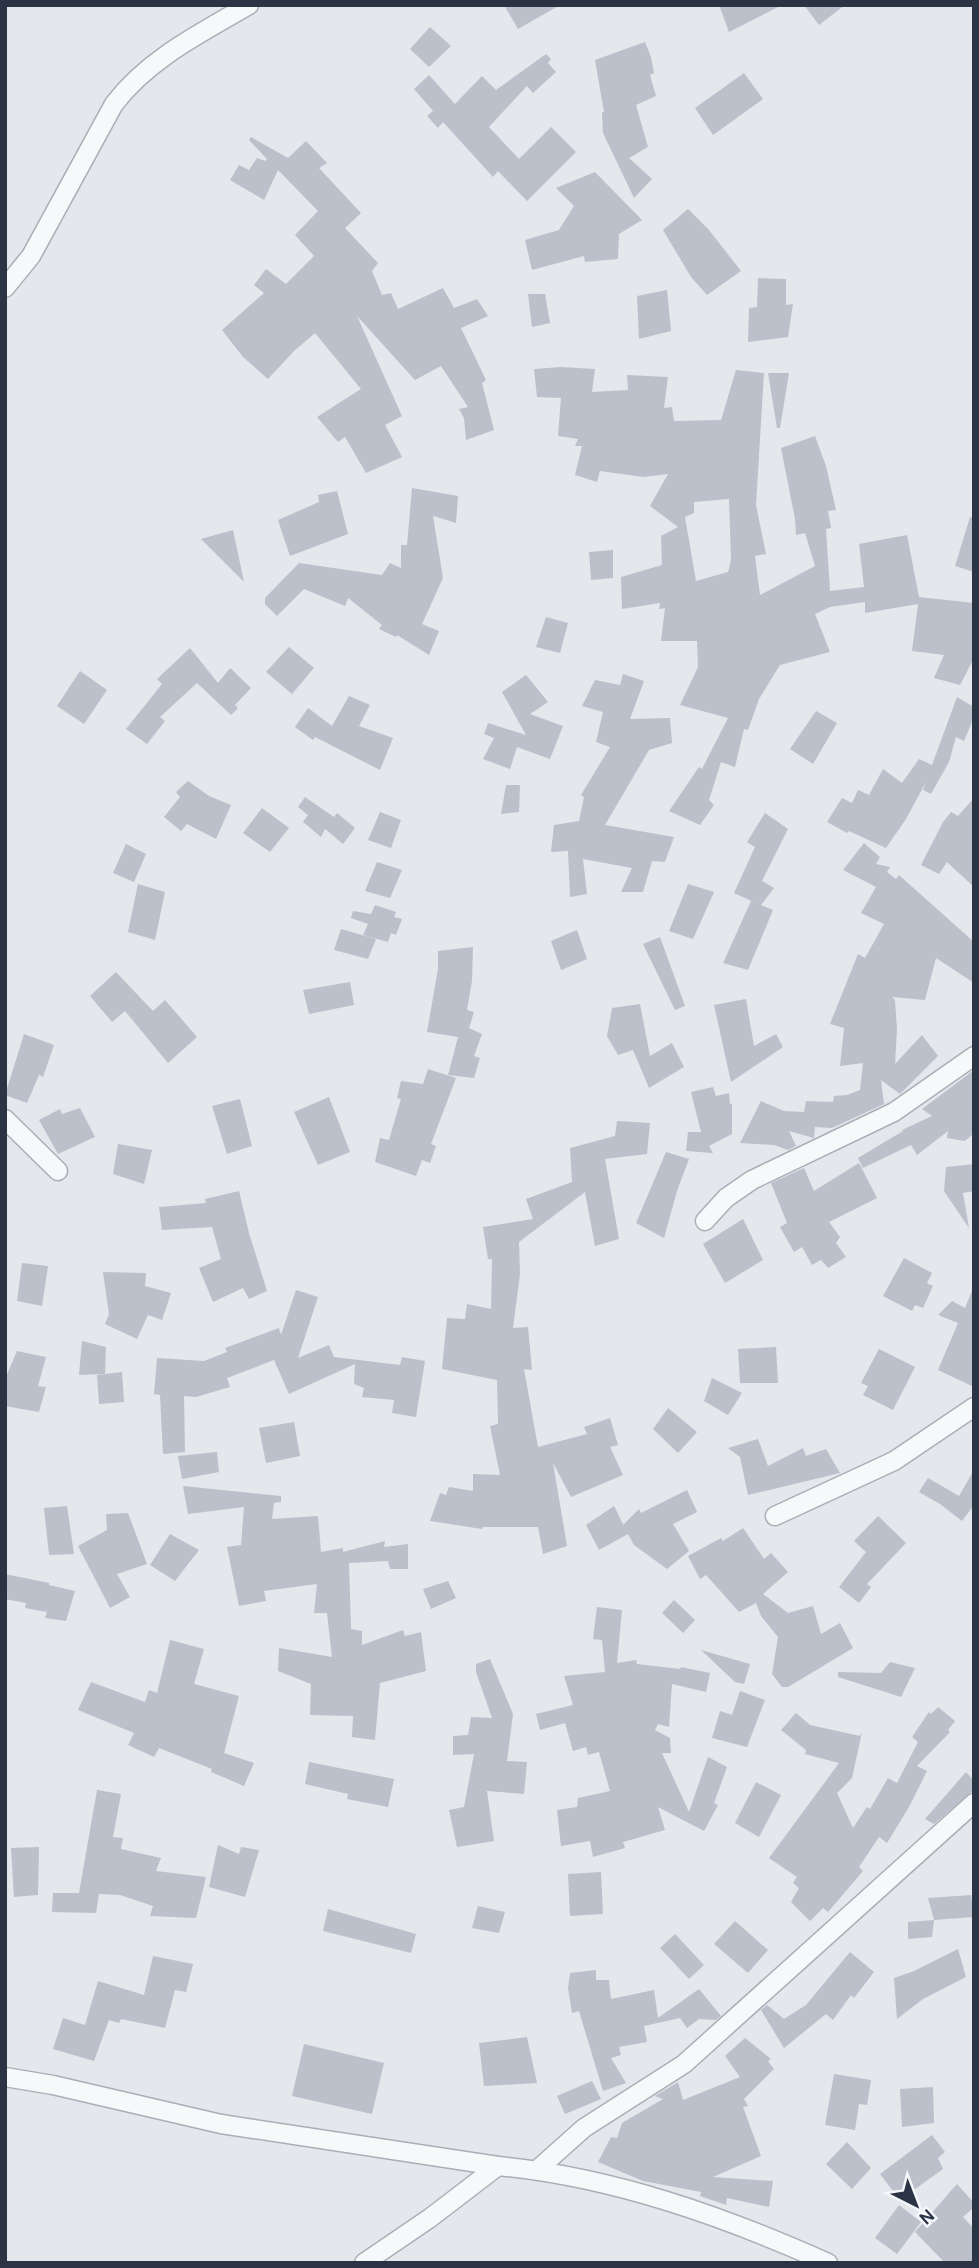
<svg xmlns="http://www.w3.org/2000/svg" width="979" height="2268" font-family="Karla,sans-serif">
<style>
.building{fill:#bbc0ca;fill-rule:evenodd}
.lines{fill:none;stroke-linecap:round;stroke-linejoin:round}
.minor-casing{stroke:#a9aeb7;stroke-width:21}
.minor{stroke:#f7f8fa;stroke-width:18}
</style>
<rect width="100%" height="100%" fill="#e4e7ec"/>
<g class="building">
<polygon points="504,5 560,5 518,29"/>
<polygon points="719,5 782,5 729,32"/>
<polygon points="804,5 845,5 819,25"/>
<polygon points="430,27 451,46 429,67 410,49"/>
<polygon points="645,42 651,57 654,73 650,75 656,96 636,105 648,147 629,158 652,179 634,198 603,133 602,112 604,112 595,60"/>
<polygon points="546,54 551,59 548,63 556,72 533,93 527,86 489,127 519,159 551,127 576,152 527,201 498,171 493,177 443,122 438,128 427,116 433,111 414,89 429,75 455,104 482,76 496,90"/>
<polygon points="744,73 763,99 713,135 695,108"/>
<polygon points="251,137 288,158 306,141 327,163 319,168 361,213 345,228 378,263 372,271 382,295 391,293 398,309 443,288 454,308 477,299 488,316 461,328 486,380 482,383 494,430 466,440 464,418 459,409 468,407 441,366 415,380 357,316 402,416 385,425 402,457 366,473 345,437 338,442 317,417 361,389 315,333 294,351 268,379 243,357 222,330 264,293 254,285 266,269 286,284 314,256 295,235 318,211 278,170 264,200 230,180 239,165 249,170 257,158 265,161 267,159 249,140"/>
<polygon points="595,172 642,220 619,234 618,259 585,262 584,256 532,270 525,240 559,230 574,206 556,188"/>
<polygon points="688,209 709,230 741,271 707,295 691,277 663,230"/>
<polygon points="758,278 786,279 786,305 793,304 788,337 748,342 749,308 757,307"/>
<polygon points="667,290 671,331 639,339 637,296"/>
<polygon points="528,294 545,294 550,323 532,327"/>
<path d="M561,367L595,369L592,392L628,390L627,375L668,377L664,408L672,407L674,421L721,420L736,370L764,373L756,505L766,554L755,556L760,595L815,566L805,533L796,535L795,519L781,448L815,436L826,466L836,510L828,511L831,528L826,529L830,591L864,587L859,544L907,535L919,597L974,603V658L960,685L934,678L944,655L912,651L918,604L865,613V602L830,607L815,614L830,652L780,665L759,699L748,730L744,729L735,767L721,762L709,800L714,805L700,825L669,811L699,767L702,769L728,718L680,705L698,667L697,641H661L665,608L659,609L660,603L622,609L621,577L662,565L661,536L678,527L650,506L668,474L643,477L600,471L597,482L575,475L582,446H575L578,439L558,436L561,398L537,397L534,369ZM729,499L731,560L728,572L696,581L685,517L694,513V502Z"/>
<polygon points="768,373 789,373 780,428 777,428"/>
<polygon points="412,488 458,496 456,523 433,516 443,578 422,624 439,631 429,655 397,635 396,637 379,629 382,625 348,598 345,606 304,589 277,616 265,604 265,598 299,563 382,575 390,563 401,568 401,545 407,545"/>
<polygon points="337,491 348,534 290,556 278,520 319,502 318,495"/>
<polygon points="970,517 974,518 974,572 955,566"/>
<polygon points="233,530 244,582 201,539"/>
<polygon points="613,550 613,578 591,580 589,552"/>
<polygon points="546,617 568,623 560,653 536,647"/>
<polygon points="289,647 314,668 292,694 266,672"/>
<polygon points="190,648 218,683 230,668 251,688 235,705 238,708 231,715 197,683 160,717 165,721 147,744 126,729 162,684 157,679"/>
<polygon points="80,671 107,690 84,724 57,706"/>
<polygon points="623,674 644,681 630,719 670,718 672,743 649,750 605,825 674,837 665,862 652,861 643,892 621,892 632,868 583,859 587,894 570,897 568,851 551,852 554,825 579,821 584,797 581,795 610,747 596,742 603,712 582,706 595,680 620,685"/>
<polygon points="526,675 548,702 530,714 563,726 550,759 517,747 510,769 483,759 494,738 484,734 488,723 526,735 502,692"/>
<polygon points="349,696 370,705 359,726 393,738 380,770 315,737 313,740 295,727 308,708 332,726"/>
<polygon points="957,697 974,707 974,717 964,741 956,737 949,762 931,794 923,790 926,782 906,819 886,848 849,831 847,833 827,822 842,798 852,803 858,790 869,795 883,769 902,783 919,759 932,765"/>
<polygon points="816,711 837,723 813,764 790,749"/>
<polygon points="188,781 209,796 231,805 216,839 187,824 181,831 164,817 180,797 176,792"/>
<polygon points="506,785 520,785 519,812 501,814"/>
<polygon points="305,797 334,817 337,813 355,828 343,844 325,829 321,837 303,822 308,815 298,807"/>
<polygon points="974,798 974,887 947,862 939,874 921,865 943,822 951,812 958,816"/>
<polygon points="262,808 289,828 270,852 243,833"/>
<polygon points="380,812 401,820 391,848 368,840"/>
<polygon points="765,813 788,829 762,881 774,888 761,905 773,910 748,970 723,963 751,901 756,903 734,893 755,847 747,842"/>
<polygon points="864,843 880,857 876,864 890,867 887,872 896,879 899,875 974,942 974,983 936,958 925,1000 892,997 895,1000 897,1029 895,1064 922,1035 938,1056 900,1094 881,1080 884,1104 832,1128 815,1127 814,1138 789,1131 796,1146 788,1150 774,1145 740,1143 761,1101 784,1111 804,1112 806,1101 833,1102 834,1096 847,1095 860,1090 863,1063 840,1066 844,1028 830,1024 858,954 865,958 884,924 861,913 876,887 843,870"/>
<polygon points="126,844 146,854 134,882 113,873"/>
<polygon points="377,862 402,870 390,898 365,891"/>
<polygon points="138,884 165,892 155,940 128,932"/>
<polygon points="688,884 714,892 693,939 669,931"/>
<polygon points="375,905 396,912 394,917 402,919 396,935 391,933 388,942 363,935 368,924 351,918 353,911 371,914"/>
<polygon points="341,929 376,939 368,959 334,950"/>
<polygon points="577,930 587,959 561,970 551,941"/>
<polygon points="660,937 685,1006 675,1010 643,944"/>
<polygon points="473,947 472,981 467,1010 474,1012 469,1028 482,1034 474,1056 480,1058 474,1078 448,1075 458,1037 427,1032 438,969 438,951"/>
<polygon points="116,972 153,1011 165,1000 197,1037 168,1063 125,1011 112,1022 90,996"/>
<polygon points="350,982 354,1005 309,1014 303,990"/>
<polygon points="746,999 754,1046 776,1034 783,1047 731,1082 714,1005"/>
<polygon points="640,1004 650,1056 672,1043 684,1067 649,1088 633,1050 618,1055 607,1036 612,1008"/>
<polygon points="24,1034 54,1045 43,1077 39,1075 27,1103 5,1095"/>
<polygon points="428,1069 456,1078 431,1144 436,1146 430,1163 422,1160 416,1176 375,1162 380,1138 389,1140 401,1099 397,1098 401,1081 423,1084"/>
<polygon points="974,1070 974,1133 965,1141 947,1138 948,1131 917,1155 911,1145 863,1168 858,1158 903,1131 902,1130 932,1116 922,1109"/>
<polygon points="713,1087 716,1096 729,1093 730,1104 732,1104 732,1134 709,1146 713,1153 686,1151 688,1132 701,1132 691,1092"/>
<polygon points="329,1097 350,1152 318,1165 294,1112"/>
<polygon points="240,1099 252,1146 227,1154 212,1106"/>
<polygon points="80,1108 95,1137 58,1154 39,1120 60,1109 62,1114"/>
<polygon points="617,1121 650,1123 647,1154 605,1159 619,1239 595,1246 585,1192 519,1242 520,1274 513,1328 528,1327 532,1370 524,1369 538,1447 587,1434 584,1427 610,1418 618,1445 610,1447 623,1475 571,1497 553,1463 567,1546 543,1554 538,1527 483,1527 482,1529 430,1521 440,1493 446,1495 449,1487 473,1491 473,1474 500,1475 490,1426 498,1424 497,1380 442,1369 447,1318 465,1319 467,1304 491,1309 492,1259 488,1259 483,1227 533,1219 526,1199 572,1182 570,1148 615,1136"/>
<polygon points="118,1144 152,1150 144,1184 113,1174"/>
<polygon points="666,1152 689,1159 677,1191 664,1238 636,1223"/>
<polygon points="859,1163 877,1198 829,1222 840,1237 836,1243 846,1257 828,1268 821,1260 812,1265 802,1247 794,1252 780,1227 787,1223 771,1183 804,1168 814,1191"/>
<polygon points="974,1164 974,1191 963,1193 969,1228 944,1191 946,1167"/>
<polygon points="239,1191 249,1233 267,1291 249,1299 243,1288 213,1302 199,1268 221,1259 212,1227 162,1230 159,1207 206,1203 205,1199"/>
<polygon points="743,1219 763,1260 725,1283 703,1244"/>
<polygon points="904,1258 932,1273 927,1283 933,1286 923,1308 915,1305 912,1311 883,1296"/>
<polygon points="22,1263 48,1266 42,1306 17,1301"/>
<polygon points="103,1272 146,1273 145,1286 171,1293 162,1320 148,1315 137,1339 105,1324 109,1314"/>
<polygon points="974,1286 974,1387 938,1370 958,1323 938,1315 952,1301 965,1308"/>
<polygon points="296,1290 318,1297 298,1358 329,1345 334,1357 400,1365 402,1357 425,1361 416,1417 392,1413 394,1400 362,1397 364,1388 354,1384 355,1364 289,1394 274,1360 227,1378 230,1387 196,1397 184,1396 185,1452 163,1454 160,1395 154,1394 157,1358 204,1361 227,1352 225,1348 279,1328 281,1335"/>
<polygon points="82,1341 106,1347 105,1374 79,1375"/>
<polygon points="776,1347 778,1383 740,1383 738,1349"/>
<polygon points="879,1349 915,1367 893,1410 863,1395 868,1386 861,1383"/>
<polygon points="17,1351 46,1357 38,1386 46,1387 39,1412 5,1406 5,1379"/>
<polygon points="122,1372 124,1402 99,1404 97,1375"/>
<polygon points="712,1378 742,1393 728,1415 704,1401"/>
<polygon points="668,1408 697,1432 678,1453 653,1429"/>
<polygon points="294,1422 300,1456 266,1463 259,1428"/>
<polygon points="758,1439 768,1466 803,1448 806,1456 826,1449 840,1473 748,1495 740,1457 728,1448"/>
<polygon points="217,1452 219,1472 182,1479 178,1456"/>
<polygon points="974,1470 974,1505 962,1521 940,1504 919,1492 928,1478 959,1496"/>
<polygon points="183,1486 281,1496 281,1502 274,1503 272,1519 318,1516 321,1552 343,1548 343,1552 385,1541 384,1547 408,1544 408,1569 390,1569 388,1561 349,1563 351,1629 362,1631 362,1645 403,1630 405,1636 421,1632 426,1671 380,1683 375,1740 352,1737 353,1716 310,1715 311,1684 278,1671 279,1648 332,1657 327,1613 314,1613 317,1584 264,1591 266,1601 239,1606 227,1547 241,1545 244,1507 188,1514"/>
<polygon points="687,1490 697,1512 673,1524 689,1551 667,1569 634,1545 623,1525 639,1509 641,1513"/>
<polygon points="67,1506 74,1554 49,1555 44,1508"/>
<polygon points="614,1506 628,1534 599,1550 586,1525"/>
<polygon points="128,1513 147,1564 117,1574 130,1597 110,1608 78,1546 107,1530 106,1514"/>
<polygon points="878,1516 906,1543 867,1584 871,1587 859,1603 839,1587 866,1552 854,1541"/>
<polygon points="743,1528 764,1559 771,1553 788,1572 763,1594 788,1613 813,1606 821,1634 840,1623 853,1648 788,1687 782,1687 772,1674 778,1637 761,1616 756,1603 739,1612 706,1575 700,1579 688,1556 721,1538 723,1541"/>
<polygon points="170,1534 199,1550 175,1581 150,1565"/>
<polygon points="5,1574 49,1583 49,1585 75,1591 66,1621 45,1618 47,1612 25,1608 26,1603 5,1599"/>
<polygon points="448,1581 456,1598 431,1609 423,1589"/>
<polygon points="674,1600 695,1620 683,1633 662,1613"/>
<polygon points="597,1607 622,1610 617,1663 636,1660 637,1664 680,1669 681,1667 710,1673 706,1692 672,1684 669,1727 658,1724 655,1730 670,1738 671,1753 662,1753 689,1812 708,1757 727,1767 714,1803 718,1805 704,1831 658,1807 665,1830 623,1842 625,1848 593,1857 590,1841 561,1846 557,1810 577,1807 578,1798 610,1791 599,1752 588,1755 586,1747 573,1751 565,1723 540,1730 536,1714 573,1705 564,1676 605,1672 602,1640 593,1639"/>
<polygon points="170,1640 204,1649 194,1684 239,1696 224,1753 254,1763 244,1786 211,1772 212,1769 159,1748 154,1757 128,1745 134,1733 78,1710 91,1682 145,1702 149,1690 157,1693"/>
<polygon points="701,1650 750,1664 744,1684 735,1682"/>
<polygon points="490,1659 513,1714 507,1761 527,1762 524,1794 487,1791 494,1841 457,1847 449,1810 464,1807 474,1754 453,1755 453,1736 468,1735 471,1717 492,1718 476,1672 476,1664"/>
<polygon points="890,1662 915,1668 901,1697 838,1677 838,1672 881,1673"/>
<polygon points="740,1691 765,1700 747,1747 712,1738 720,1711 732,1715"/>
<polygon points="938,1707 955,1721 948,1730 950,1732 917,1766 927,1771 909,1807 887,1843 879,1837 859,1867 863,1871 828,1912 823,1908 810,1921 791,1902 799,1888 793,1883 797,1877 769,1858 839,1763 805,1754 806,1750 781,1730 796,1713 810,1725 860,1736 862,1732 852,1778 837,1793 853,1828 867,1807 870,1809 888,1778 897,1783 918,1742 912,1737 929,1712 931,1714"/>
<polygon points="309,1762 394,1779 388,1807 347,1799 348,1794 305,1784"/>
<polygon points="966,1772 974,1781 974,1790 934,1824 925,1819"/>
<polygon points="756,1782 781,1795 759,1837 735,1823"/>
<polygon points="97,1790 121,1794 113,1837 123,1838 121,1849 161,1858 156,1871 206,1877 196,1918 150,1916 153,1906 120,1895 99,1894 96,1913 52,1912 53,1893 79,1893"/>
<polygon points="218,1845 239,1854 241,1847 259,1850 245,1897 209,1887"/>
<polygon points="39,1847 38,1895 14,1897 11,1848"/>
<polygon points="601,1872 603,1914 570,1916 568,1874"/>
<polygon points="971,1895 974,1917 934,1920 928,1898"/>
<polygon points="478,1906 505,1912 499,1933 472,1928"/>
<polygon points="328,1909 416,1934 411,1953 323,1931"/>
<polygon points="934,1920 932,1937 908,1939 908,1922"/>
<polygon points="735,1921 768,1950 748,1973 714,1944"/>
<polygon points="675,1934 704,1965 689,1979 660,1948"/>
<polygon points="958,1949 966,1977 923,1999 897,2019 894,1978 914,1971"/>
<polygon points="850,1952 874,1972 854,1998 851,1995 833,2020 826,2014 784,2048 761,2010 767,2005 784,2019 806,2005"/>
<polygon points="153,1956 193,1964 186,1992 175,1990 165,2028 121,2019 119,2023 109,2020 94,2061 53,2049 63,2018 85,2025 98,1981 144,1995"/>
<polygon points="596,1970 596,1980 609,1980 611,1999 654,1990 658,2018 699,1989 721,2016 716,2020 699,2019 687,2028 680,2018 644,2026 647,2042 619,2047 621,2055 611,2058 626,2083 603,2091 579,2011 572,2013 568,1988 570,1973"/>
<polygon points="527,2037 537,2083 484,2086 479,2043"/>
<polygon points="745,2038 771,2059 768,2061 774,2069 744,2099 748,2106 743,2107 761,2156 713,2177 773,2181 769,2207 727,2198 726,2205 700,2196 701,2192 643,2181 598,2162 611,2137 617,2138 622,2123 663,2099 655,2096 678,2082 683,2100 740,2077 725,2056"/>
<polygon points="304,2044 384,2063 372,2114 292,2096"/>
<polygon points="834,2074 871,2080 867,2105 859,2104 855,2130 825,2125"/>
<polygon points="592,2081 601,2099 565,2114 557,2096"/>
<polygon points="933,2087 934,2123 902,2127 900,2089"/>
<polygon points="932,2135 945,2152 938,2158 943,2169 900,2200 880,2174"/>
<polygon points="847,2142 871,2168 852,2189 826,2164"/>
<polygon points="957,2184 974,2203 974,2207 963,2217 974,2229 974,2263 945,2263 915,2232"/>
<polygon points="899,2205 921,2222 897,2254 875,2238"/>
</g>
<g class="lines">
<defs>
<g id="minor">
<path d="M5,288L31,256L114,104C148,59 201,33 249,5"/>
<polyline points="5,1119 58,1171"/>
<polyline points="705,1221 726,1198 752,1180 894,1112 974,1056"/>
<polyline points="775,1516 894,1461 974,1407"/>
<path d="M5,2077L53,2085L221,2124L498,2166C613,2177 723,2216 828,2263"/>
<polyline points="537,2170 584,2128 684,2064 974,1803"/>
<polyline points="364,2263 430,2218 498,2166"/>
</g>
</defs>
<use href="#minor" class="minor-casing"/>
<use href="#minor" class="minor"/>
</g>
<rect width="979" height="2268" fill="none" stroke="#2b3445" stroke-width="14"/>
<g transform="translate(916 2205) rotate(138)" stroke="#f4f6f9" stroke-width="5" paint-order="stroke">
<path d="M0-5L12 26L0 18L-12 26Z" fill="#2b3445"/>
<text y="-10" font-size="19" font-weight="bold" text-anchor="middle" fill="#2b3445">N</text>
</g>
</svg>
